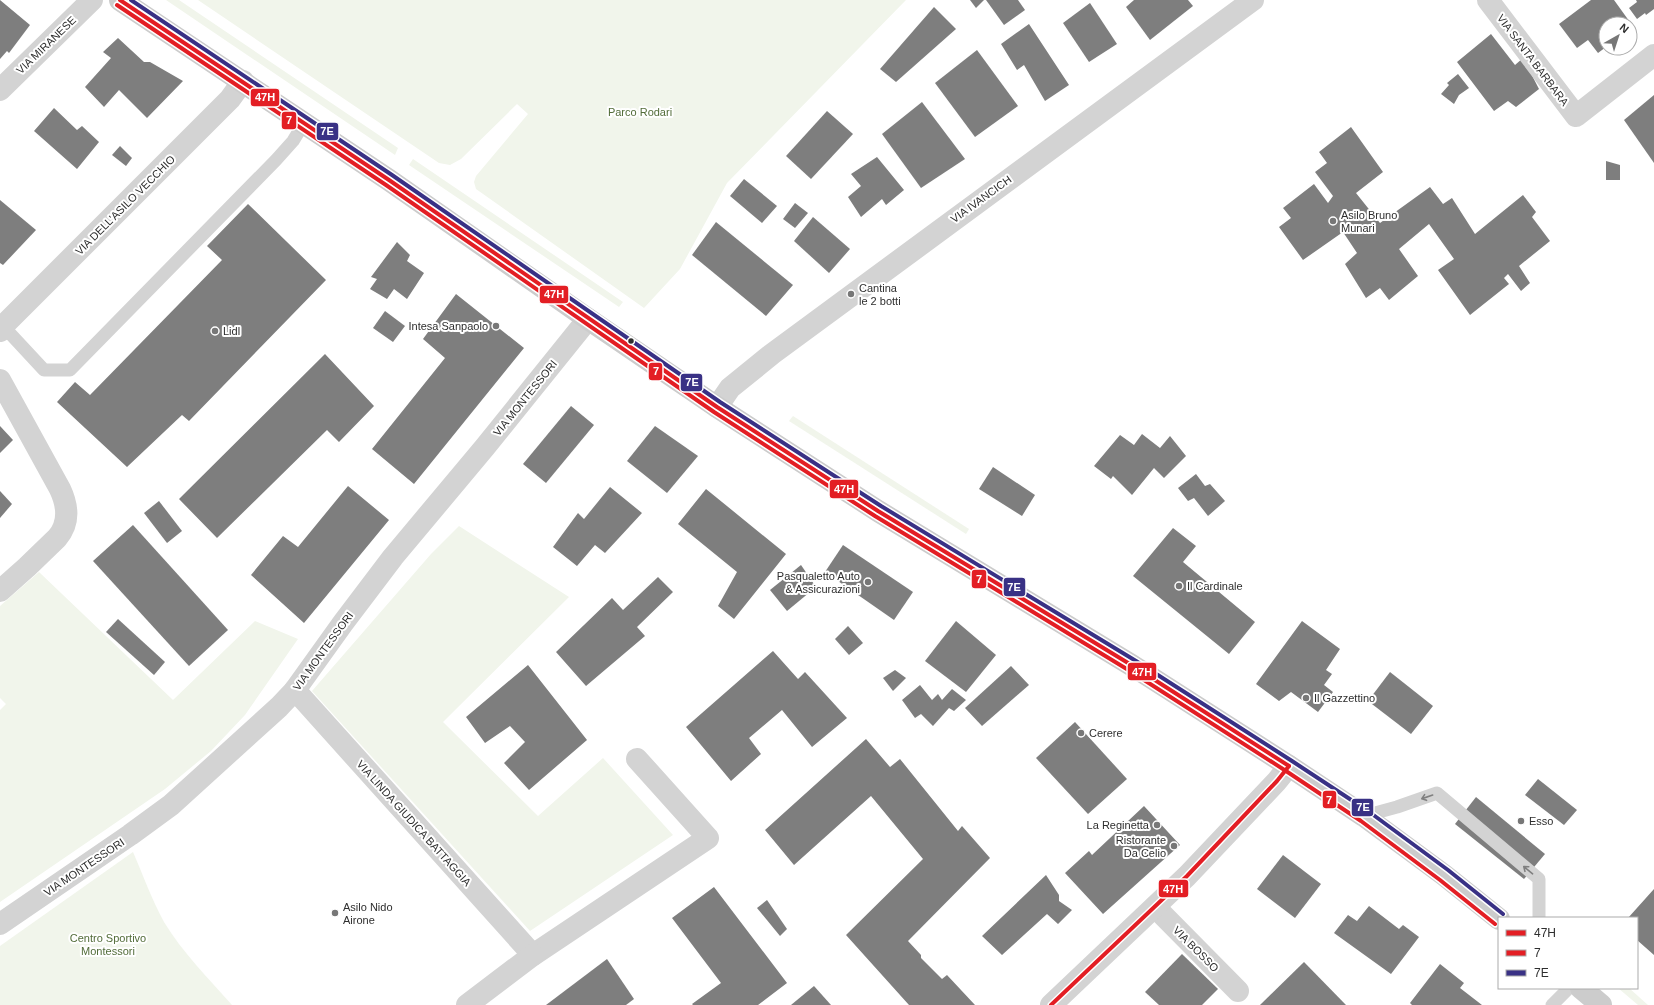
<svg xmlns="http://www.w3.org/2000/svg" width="1654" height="1005" font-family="Arial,sans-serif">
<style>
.green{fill:#f1f5eb}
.building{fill:#7e7e7e}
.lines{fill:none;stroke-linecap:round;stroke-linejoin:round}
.lane{stroke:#d3d3d3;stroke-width:13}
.street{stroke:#d3d3d3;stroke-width:22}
.secondary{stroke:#ccc;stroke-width:22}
.bus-1-casing{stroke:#fff;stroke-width:7}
.bus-2-casing{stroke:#fff;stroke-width:7}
.bus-3-casing{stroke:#fff;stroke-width:7}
.bus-1{stroke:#e31e24;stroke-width:4}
.bus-2{stroke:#e31e24;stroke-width:4}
.bus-3{stroke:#393185;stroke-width:4}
.oneway{stroke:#808080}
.poi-dot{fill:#777;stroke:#fff;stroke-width:1.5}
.bus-dot{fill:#2e2e2e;stroke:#fff;stroke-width:1.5}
.labels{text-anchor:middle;stroke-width:4;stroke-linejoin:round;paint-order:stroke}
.street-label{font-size:11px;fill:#2e2e2e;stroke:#fff}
.park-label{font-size:11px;fill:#526c39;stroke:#fff}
.poi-label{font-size:11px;fill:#2e2e2e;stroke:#fff;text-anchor:start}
.line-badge{stroke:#fff;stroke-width:1.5}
.badge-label{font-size:11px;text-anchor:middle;font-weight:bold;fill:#fff}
</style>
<rect width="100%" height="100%" fill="#fff"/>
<g class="green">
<polygon points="166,0 179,0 398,148 395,155"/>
<polygon points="198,0 906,0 727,183 680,269 644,308 476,189 474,182 476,176 528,114 517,104 461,159 450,165 439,163"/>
<polygon points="413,159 623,302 619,307 409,165"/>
<polygon points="793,416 969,529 966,534 789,421"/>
<polygon points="459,526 569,597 443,722 538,816 603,758 673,835 530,931 312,691 431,554"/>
<polygon points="39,572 173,700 255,621 298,639 245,715 211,751 165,789 0,902 0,710 6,704 0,698 0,606"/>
<path d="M133,852C143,875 152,900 164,922C182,952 209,979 232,1005H0V946Z"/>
<polygon points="1618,988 1629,988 1648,1005 1638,1005"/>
</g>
<g class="building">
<polygon points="0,0 30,25 9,53 7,51 0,59"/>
<polygon points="970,0 984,0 976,8"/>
<polygon points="986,0 1018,0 1025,10 1004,25"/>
<polygon points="1134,0 1188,0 1193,6 1150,40 1126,7"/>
<polygon points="1591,0 1614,0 1632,25 1630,27 1630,24 1606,24 1606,47 1598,53 1588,40 1577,48 1559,24"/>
<polygon points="1636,0 1654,0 1654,9 1646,15 1645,13 1637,19 1629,8 1637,2"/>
<polygon points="1090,3 1117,44 1089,62 1063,23"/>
<polygon points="934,7 956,29 896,82 880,69"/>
<polygon points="1029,24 1069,85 1045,101 1024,65 1017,70 1001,44"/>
<polygon points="1491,34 1515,65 1523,58 1539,89 1516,107 1508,101 1494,111 1457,62"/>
<polygon points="118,38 144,62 150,62 183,81 147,118 119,90 104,107 85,87 111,58 103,52"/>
<polygon points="977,50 1018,106 975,137 935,83"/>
<polygon points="1458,74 1469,88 1459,95 1454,104 1441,94 1449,85 1447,83"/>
<polygon points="1654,95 1654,163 1624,120"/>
<polygon points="922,102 965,159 921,188 882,134"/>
<polygon points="54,108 77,130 82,126 99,142 77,169 34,131"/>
<polygon points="827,111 853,134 811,179 786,156"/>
<polygon points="1351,127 1383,172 1356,193 1380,223 1430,187 1443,204 1452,198 1475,234 1523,195 1536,212 1532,217 1550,241 1519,266 1530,283 1521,291 1508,274 1504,278 1509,284 1470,315 1438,270 1454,259 1429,224 1399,249 1418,276 1389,300 1380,288 1366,298 1345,264 1357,253 1343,232 1303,260 1279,227 1291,218 1283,208 1314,184 1328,203 1333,196 1315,172 1327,163 1319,152"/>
<polygon points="120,146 132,158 126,166 112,155"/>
<polygon points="877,157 904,190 886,205 882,199 861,217 848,197 861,186 851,174"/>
<polygon points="1606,161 1620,165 1620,180 1606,180"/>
<polygon points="744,179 777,206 762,223 730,196"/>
<polygon points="0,200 36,230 3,265 0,263"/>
<polygon points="795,203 808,213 795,228 783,219"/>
<polygon points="248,204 326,280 189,421 182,415 127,467 57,402 75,382 90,395 222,260 207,246"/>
<polygon points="813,217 850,249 829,273 794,241"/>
<polygon points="716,222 793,285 766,316 692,255"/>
<polygon points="397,242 410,255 407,261 424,273 407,299 394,289 387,299 370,289 377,279 371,277"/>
<polygon points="456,294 524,348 414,484 372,449 445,358 423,339"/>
<polygon points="385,311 405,326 393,342 373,328"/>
<polygon points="325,354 374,406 339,442 327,430 217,538 179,499"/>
<polygon points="571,406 594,425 546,483 523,464"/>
<polygon points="0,426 13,440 0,453"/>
<polygon points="655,426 698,456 667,493 627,461"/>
<polygon points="1142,434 1160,448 1170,436 1186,456 1164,478 1154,468 1132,495 1113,476 1111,479 1094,466 1120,435 1134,445"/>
<polygon points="993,467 1035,495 1022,516 979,489"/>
<polygon points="1196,474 1205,486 1210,484 1225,501 1208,516 1194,498 1188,501 1178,488"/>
<polygon points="348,486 389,520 304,623 251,575 283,536 298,547"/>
<polygon points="610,487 642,513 605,553 595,545 577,566 553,547 578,513 584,519"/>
<polygon points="706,489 786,554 734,619 718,606 737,572 678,524"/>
<polygon points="0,491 12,504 0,518"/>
<polygon points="159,501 182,531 167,543 144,513"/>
<polygon points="133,525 228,630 189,666 93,561"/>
<polygon points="1173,528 1196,546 1183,562 1255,622 1229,654 1133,576"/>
<polygon points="843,545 913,592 894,620 825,572"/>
<polygon points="801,565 816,587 787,611 770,590"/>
<polygon points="658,577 673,592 637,627 645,636 586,686 556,652 612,598 623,610"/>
<polygon points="118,619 165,662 154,675 106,632"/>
<polygon points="956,621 996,655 966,692 925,661"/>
<polygon points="1302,621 1340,649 1326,670 1332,674 1324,685 1333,692 1318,712 1291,692 1279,701 1256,684"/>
<polygon points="848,626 863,643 849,655 835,639"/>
<polygon points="773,651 798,679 805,672 847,718 812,747 782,710 749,738 761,754 731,781 686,727"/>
<polygon points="528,665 587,740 529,790 504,763 525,742 510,726 485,743 466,717"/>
<polygon points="1011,666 1029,685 982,726 965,708"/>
<polygon points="895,670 906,678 893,691 883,678"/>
<polygon points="1390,672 1433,706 1411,734 1368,701"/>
<polygon points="920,685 932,700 938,694 942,700 952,689 966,700 954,711 949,708 933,726 921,714 915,718 902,700"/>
<polygon points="1075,722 1127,779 1088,814 1036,758"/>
<polygon points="866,739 890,767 900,759 958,831 962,826 990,858 908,941 921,955 921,958 942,979 947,975 975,1005 909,1005 846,935 923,859 871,796 794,865 765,830"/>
<polygon points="1538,779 1577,810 1564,825 1525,795"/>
<polygon points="1476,797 1545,854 1524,879 1455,824"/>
<polygon points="1144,806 1180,845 1103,914 1065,873 1089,851 1092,855"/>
<polygon points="1283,855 1321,884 1295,918 1257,889"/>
<polygon points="1046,875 1059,895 1059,901 1072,910 1058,924 1047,914 1002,955 982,936"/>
<polygon points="714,887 787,983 758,1005 693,1005 692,1004 721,983 672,918"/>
<polygon points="1654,889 1654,955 1637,940 1637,918 1628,918"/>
<polygon points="767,900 787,929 780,936 757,908"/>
<polygon points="1369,906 1399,929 1403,925 1419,937 1391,974 1334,933 1348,915 1357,921"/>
<polygon points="1182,954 1218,989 1202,1005 1159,1005 1145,992"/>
<polygon points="607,959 634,999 626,1005 546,1005"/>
<polygon points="1304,962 1346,1005 1260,1005"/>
<polygon points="1440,964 1464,983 1460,988 1482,1005 1412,1005 1410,1003"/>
<polygon points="814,986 831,1005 791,1005"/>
</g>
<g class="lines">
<g class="lane">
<polyline points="3,326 44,370 70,370 276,160 293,141 304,123"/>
<polyline points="1364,816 1397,807 1437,793 1539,879 1539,918"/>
<polyline points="1552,1005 1569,988"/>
</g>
<g class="street">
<polyline points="1488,0 1576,116 1654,55"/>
<polyline points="0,90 92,0"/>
<polyline points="0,331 3,326 230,99 243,81"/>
<path d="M0,380L60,489C68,506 70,523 57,538L27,567L0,591"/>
<polyline points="717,407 730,388 772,354 1253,0"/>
<polyline points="295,690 533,955 708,838 637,759"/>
<polyline points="1155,907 1238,991"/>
<polyline points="0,924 130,835 171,805 279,707 295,690 343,623 393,557 485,447 588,319"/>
<polyline points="467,1005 533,955"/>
<polyline points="1051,1005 1187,876 1277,781 1289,766"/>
</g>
<g class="secondary">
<polyline points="120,0 389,180 588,319 717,407 878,511 1133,666 1289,766 1364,816 1444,875 1499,919"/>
<polyline points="1581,988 1601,1005"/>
</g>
<defs>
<g id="bus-1">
<polyline points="120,0 389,180 717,407 878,511 1133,666 1289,766"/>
<polyline points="1051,1005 1187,876 1277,781 1289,766"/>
</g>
<polyline id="bus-2" points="117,5 386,185 714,412 875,516 1130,671 1286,771 1361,821 1440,880 1495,924"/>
<polyline id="bus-3" points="131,0 392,175 720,402 881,506 1136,661 1292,761 1368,811 1448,870 1503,914"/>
</defs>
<use href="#bus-1" class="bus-1-casing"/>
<use href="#bus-2" class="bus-2-casing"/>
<use href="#bus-3" class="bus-3-casing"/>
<use href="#bus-1" class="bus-1"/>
<use href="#bus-2" class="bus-2"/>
<use href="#bus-3" class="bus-3"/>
</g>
<defs><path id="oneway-shaft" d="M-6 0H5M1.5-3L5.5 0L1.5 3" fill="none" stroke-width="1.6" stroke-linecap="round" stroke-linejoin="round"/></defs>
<g class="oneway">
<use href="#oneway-shaft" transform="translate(1427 797) rotate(161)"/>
<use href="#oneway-shaft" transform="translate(1528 870) rotate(-140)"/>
</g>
<g class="poi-dot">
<circle cx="1333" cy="221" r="4"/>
<circle cx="851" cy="294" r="4"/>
<circle cx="496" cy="326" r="4"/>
<circle cx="215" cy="331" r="4"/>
<circle cx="868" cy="582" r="4"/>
<circle cx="1179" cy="586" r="4"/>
<circle cx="1306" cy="698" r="4"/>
<circle cx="1081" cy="733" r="4"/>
<circle cx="1521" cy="821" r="4"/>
<circle cx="1157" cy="825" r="4"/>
<circle cx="1174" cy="846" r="4"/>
<circle cx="335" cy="913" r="4"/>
</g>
<circle class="bus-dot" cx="631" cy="341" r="3.5"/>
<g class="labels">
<g class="street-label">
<text transform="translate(46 45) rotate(-44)" y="4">VIA MIRANESE</text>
<text transform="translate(1533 60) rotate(53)" y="4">VIA SANTA BARBARA</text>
<text transform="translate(981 199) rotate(-36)" y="4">VIA IVANCICH</text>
<text transform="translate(125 205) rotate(-45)" y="4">VIA DELL'ASILO VECCHIO</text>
<text transform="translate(525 398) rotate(-51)" y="4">VIA MONTESSORI</text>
<text transform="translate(323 651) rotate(-54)" y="4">VIA MONTESSORI</text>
<text transform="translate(414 823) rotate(48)" y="4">VIA LINDA GIUDICA BATTAGGIA</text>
<text transform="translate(84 867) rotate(-34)" y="4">VIA MONTESSORI</text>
<text transform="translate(1196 949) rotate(45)" y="4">VIA BOSSO</text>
</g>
<g class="park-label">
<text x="640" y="116">Parco Rodari</text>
<text x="108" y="942">Centro Sportivo<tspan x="108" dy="13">Montessori</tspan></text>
</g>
<g class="poi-label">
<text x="1341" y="219">Asilo Bruno<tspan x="1341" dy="13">Munari</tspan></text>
<text x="859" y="292">Cantina<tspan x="859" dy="13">le 2 botti</tspan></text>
<text x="488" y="330" text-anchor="end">Intesa Sanpaolo</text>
<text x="223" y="335">Lidl</text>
<text x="860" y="580" text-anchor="end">Pasqualetto Auto<tspan x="860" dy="13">&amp; Assicurazioni</tspan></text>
<text x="1187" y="590">Il Cardinale</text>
<text x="1314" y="702">Il Gazzettino</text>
<text x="1089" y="737">Cerere</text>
<text x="1529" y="825">Esso</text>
<text x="1149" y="829" text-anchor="end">La Reginetta</text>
<text x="1166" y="844" text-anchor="end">Ristorante<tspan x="1166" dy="13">Da Celio</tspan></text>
<text x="343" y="911">Asilo Nido<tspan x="343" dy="13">Airone</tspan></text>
</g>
</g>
<g class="line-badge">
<rect x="250" y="88" width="30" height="19" rx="4" fill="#e31e24"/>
<rect x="281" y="111" width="16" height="19" rx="4" fill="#e31e24"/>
<rect x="316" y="122" width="23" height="19" rx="4" fill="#393185"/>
<rect x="539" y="285" width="30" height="19" rx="4" fill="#e31e24"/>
<rect x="648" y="362" width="15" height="19" rx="4" fill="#e31e24"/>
<rect x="680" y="373" width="23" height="19" rx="4" fill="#393185"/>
<rect x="829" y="479" width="30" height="20" rx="4" fill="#e31e24"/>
<rect x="971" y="569" width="16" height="20" rx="4" fill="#e31e24"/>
<rect x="1003" y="577" width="23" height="20" rx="4" fill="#393185"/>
<rect x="1127" y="662" width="30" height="19" rx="4" fill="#e31e24"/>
<rect x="1322" y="790" width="15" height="19" rx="4" fill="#e31e24"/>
<rect x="1351" y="798" width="23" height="19" rx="4" fill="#393185"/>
<rect x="1158" y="879" width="31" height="19" rx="4" fill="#e31e24"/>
</g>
<g class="badge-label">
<text x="265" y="101">47H</text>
<text x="289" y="124">7</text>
<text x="327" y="135">7E</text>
<text x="554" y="298">47H</text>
<text x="656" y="375">7</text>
<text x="692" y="386">7E</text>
<text x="844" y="493">47H</text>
<text x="979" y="583">7</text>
<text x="1014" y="591">7E</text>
<text x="1142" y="676">47H</text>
<text x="1329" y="804">7</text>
<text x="1363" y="811">7E</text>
<text x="1173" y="893">47H</text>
</g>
<rect x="1498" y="917" width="140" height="72" fill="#ffffff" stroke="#ababab"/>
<rect x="1506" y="930" width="20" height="6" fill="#e31e24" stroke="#ababab"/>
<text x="1534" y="937" font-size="12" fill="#2e2e2e">47H</text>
<rect x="1506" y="950" width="20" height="6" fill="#e31e24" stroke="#ababab"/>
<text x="1534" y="957" font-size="12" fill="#2e2e2e">7</text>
<rect x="1506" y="970" width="20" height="6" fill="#393185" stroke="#ababab"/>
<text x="1534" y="977" font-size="12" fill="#2e2e2e">7E</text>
<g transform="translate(1618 36) rotate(39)"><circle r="19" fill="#ffffff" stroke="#ababab"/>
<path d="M0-3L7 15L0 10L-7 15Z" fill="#777777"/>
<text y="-6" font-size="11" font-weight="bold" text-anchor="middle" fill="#2e2e2e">N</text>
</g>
</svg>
